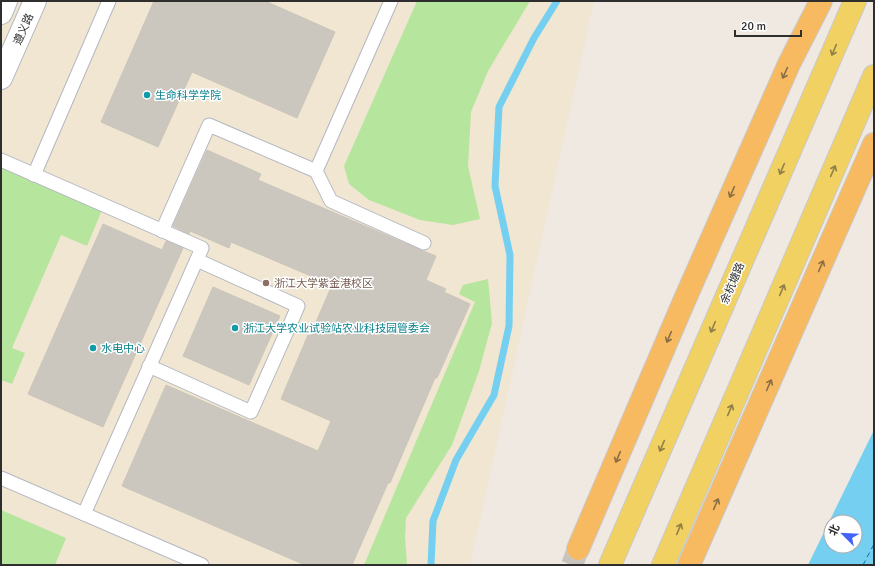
<svg xmlns="http://www.w3.org/2000/svg" width="875" height="566" font-family="Signika,'Noto Sans SC',sans-serif">
<style>
.education{fill:#f0e6d1}
.green{fill:#b6e59e}
.water{fill:#75cff0;fill-rule:evenodd}
.lines{fill:none;stroke-linecap:round;stroke-linejoin:round}
.stream{stroke:#75cff0;stroke-width:7}
.ferry{stroke:#0d6fa3;stroke-width:1;stroke-dasharray:5 4;stroke-linecap:butt}
.building{fill:#cbc7bf;stroke:#cbc5ba}
.trunk-tunnel{stroke:#c8c4bd;stroke-width:22;stroke-dasharray:22 11;stroke-linecap:butt}
.service-casing{stroke:#b4b7c1;stroke-width:15}
.minor-casing{stroke:#b4b7c1;stroke-width:24}
.primary-casing{stroke:#c9c9c9;stroke-width:24}
.trunk-casing{stroke:#c9c9c9;stroke-width:24}
.service{stroke:#fff;stroke-width:13}
.minor{stroke:#fff;stroke-width:22}
.primary{stroke:#f2d163;stroke-width:22}
.trunk{stroke:#f8ba60;stroke-width:22}
.oneway{stroke:#908048}
.oneway2{stroke:#896d44}
.culture-dot{fill:#0f9aa8;stroke:#fff;stroke-width:1.5}
.education-dot{fill:#8d6e63;stroke:#fff;stroke-width:1.5}
.labels{text-anchor:middle;stroke-width:3;stroke-linejoin:round;paint-order:stroke}
.street-label{font-size:11px;fill:#2e2e2e;stroke:#fff}
.culture-label{font-size:11px;fill:#0d838f;stroke:#fff;text-anchor:start}
.education-label{font-size:11px;fill:#785e54;stroke:#fff;text-anchor:start}
</style>
<rect width="100%" height="100%" fill="#efe9e1"/>
<polygon class="education" points="1,1 594,1 470,565 1,565"/>
<g class="green">
<polygon points="417,1 530,1 488,71 471,112 468,166 480,219 453,225 420,220 369,200 349,184 344,166"/>
<polygon points="1,166 102,210 87,246 61,235 12,348 25,353 12,384 1,380"/>
<polygon points="488,279 492,323 479,371 452,445 406,518 405,537 407,565 364,565 475,302 459,294 463,285"/>
<polygon points="1,510 66,538 55,565 1,565"/>
</g>
<path class="water" d="M874,430V565H808ZM831,522H855V546H831Z"/>
<g class="lines">
<polyline class="stream" points="431,565 433,521 456,460 494,395 509,326 510,255 495,186 499,107 534,38 557,1"/>
<polyline class="ferry" points="863,565 874,544"/>
</g>
<g class="building">
<polygon points="154,1 265,1 335,32 297,118 192,72 158,147 101,122"/>
<polygon points="207,150 261,174 258,180 421,250 436,256 426,280 446,289 444,292 470,304 437,378 435,378 390,483 388,483 352,565 305,565 122,486 166,385 318,451 331,421 281,399 308,335 310,336 332,285 231,242 229,248 190,231 189,234 173,226"/>
<polygon points="103,224 162,250 166,241 183,248 103,427 28,394"/>
<polygon points="213,287 280,316 249,385 183,356"/>
</g>
<g class="lines">
<polyline class="trunk-tunnel" points="572,565 578,549"/>
<defs>
<g id="service">
<polyline points="1,160 202,248 84,514"/>
<polyline points="316,171 391,1"/>
<polyline points="34,175 109,1"/>
<polyline points="162,231 209,125 316,171 331,201 424,243"/>
<polyline points="149,366 251,412 292,320 298,306 197,260"/>
<polyline points="1,478 202,565"/>
</g>
<g id="minor">
<polyline points="1,13 6,1"/>
<polyline points="1,78 35,1"/>
</g>
<g id="primary">
<polyline points="610,565 855,1"/>
<polyline points="663,565 874,76"/>
</g>
<g id="trunk">
<polyline points="578,549 685,299 789,64 821,1"/>
<polyline points="689,565 874,144"/>
</g>
</defs>
<use href="#service" class="service-casing"/>
<use href="#minor" class="minor-casing"/>
<use href="#primary" class="primary-casing"/>
<use href="#trunk" class="trunk-casing"/>
<use href="#service" class="service"/>
<use href="#minor" class="minor"/>
<use href="#primary" class="primary"/>
<use href="#trunk" class="trunk"/>
</g>
<defs><path id="oneway-shaft" d="M-6 0H5M1.5-3L5.5 0L1.5 3" fill="none" stroke-width="1.6" stroke-linecap="round" stroke-linejoin="round"/></defs>
<g class="oneway">
<use href="#oneway-shaft" transform="translate(834 50) rotate(113)"/>
<use href="#oneway-shaft" transform="translate(782 169) rotate(113)"/>
<use href="#oneway-shaft" transform="translate(833 171) rotate(-67)"/>
<use href="#oneway-shaft" transform="translate(782 290) rotate(-67)"/>
<use href="#oneway-shaft" transform="translate(713 327) rotate(113)"/>
<use href="#oneway-shaft" transform="translate(730 410) rotate(-67)"/>
<use href="#oneway-shaft" transform="translate(662 446) rotate(113)"/>
<use href="#oneway-shaft" transform="translate(679 529) rotate(-67)"/>
</g>
<g class="oneway2">
<use href="#oneway-shaft" transform="translate(785 73) rotate(114)"/>
<use href="#oneway-shaft" transform="translate(732 192) rotate(114)"/>
<use href="#oneway-shaft" transform="translate(821 266) rotate(-66)"/>
<use href="#oneway-shaft" transform="translate(669 337) rotate(113)"/>
<use href="#oneway-shaft" transform="translate(769 385) rotate(-66)"/>
<use href="#oneway-shaft" transform="translate(618 457) rotate(113)"/>
<use href="#oneway-shaft" transform="translate(716 504) rotate(-66)"/>
</g>
<g class="culture-dot">
<circle cx="147" cy="95" r="4"/>
<circle cx="235" cy="328" r="4"/>
<circle cx="93" cy="348" r="4"/>
</g>
<circle class="education-dot" cx="266" cy="283" r="4"/>
<g class="labels">
<g class="street-label">
<text transform="translate(23 29) rotate(-66)" y="4">遵义路</text>
<text transform="translate(732 283) rotate(-67)" y="4">余杭塘路</text>
</g>
<g class="culture-label">
<text x="155" y="99">生命科学学院</text>
<text x="243" y="332">浙江大学农业试验站农业科技园管委会</text>
<text x="101" y="352">水电中心</text>
</g>
<g class="education-label">
<text x="274" y="287">浙江大学紫金港校区</text>
</g>
</g>
<rect width="875" height="566" fill="none" stroke="#2e2e2e" stroke-width="4"/>
<g transform="translate(843 534) rotate(294)"><circle r="19" fill="#ffffff" stroke="#ababab"/>
<path d="M0-3L7 15L0 10L-7 15Z" fill="#4264fb"/>
<text y="-6" font-size="11" font-weight="bold" text-anchor="middle" fill="#2e2e2e">北</text>
</g>
<path d="M735 30v6h66v-6" fill="none" stroke="#2e2e2e" stroke-width="2"/>
<text x="741" y="30" font-size="12" fill="#2e2e2e" stroke="#ffffff" stroke-width="3" paint-order="stroke">20 m</text>
</svg>
